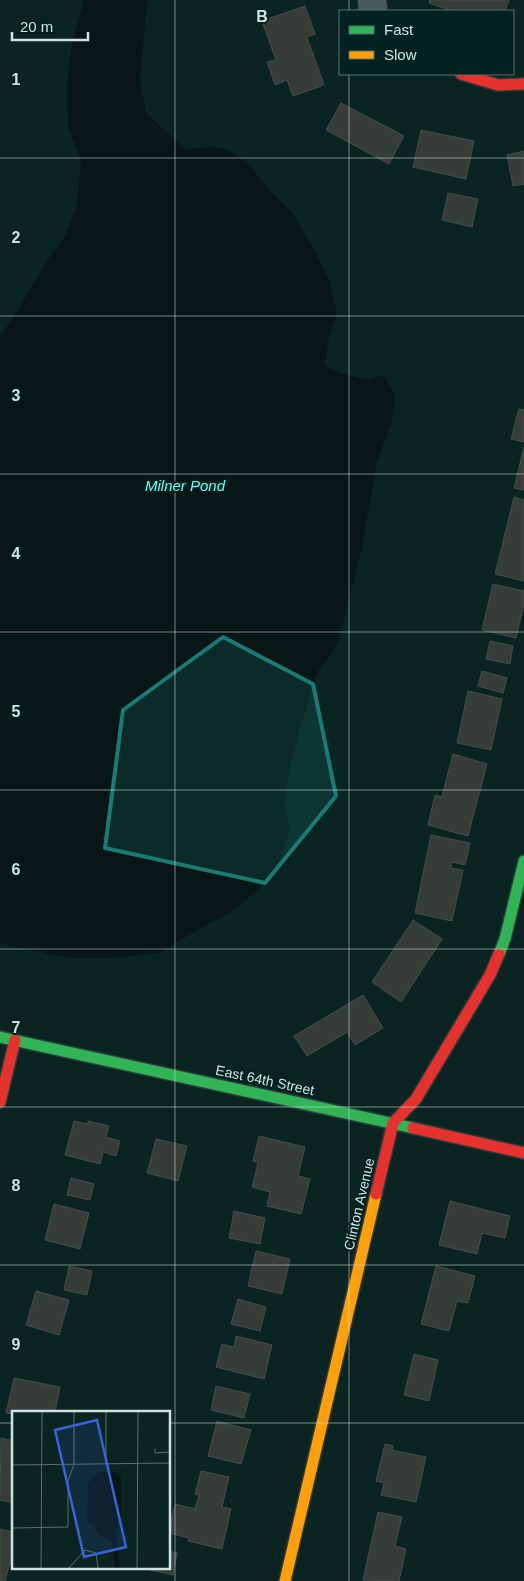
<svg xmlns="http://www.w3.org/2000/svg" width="524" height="1581" font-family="Helvetica,sans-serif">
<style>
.water{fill:#081716}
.building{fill:#363d39;stroke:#464d49}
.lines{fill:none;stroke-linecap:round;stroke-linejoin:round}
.street-casing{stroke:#2c3c3b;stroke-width:30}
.fast-casing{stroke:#2c3c3b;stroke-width:14}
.slow-casing{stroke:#2c3c3b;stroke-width:14}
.jam-casing{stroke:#2c3c3b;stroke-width:14}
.street{stroke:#495b59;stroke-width:28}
.fast{stroke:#30b455;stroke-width:11}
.slow{stroke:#ff9f0a;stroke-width:11}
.jam{stroke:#e5322d;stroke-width:11}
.marked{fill:#197c74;fill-opacity:0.2;stroke:#197c74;stroke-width:4;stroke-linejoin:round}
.grid{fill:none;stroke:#cee4e2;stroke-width:1;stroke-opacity:0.55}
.labels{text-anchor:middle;stroke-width:4;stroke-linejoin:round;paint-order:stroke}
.street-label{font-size:14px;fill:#cee4e2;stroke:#022221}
.water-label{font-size:15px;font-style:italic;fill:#66fef4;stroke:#022221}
.inset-road{fill:none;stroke:#58716f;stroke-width:1}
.view{fill:#3864da;fill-opacity:0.15;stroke:#3864da;stroke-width:2.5}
.inset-edge{fill:none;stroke:#cee4e2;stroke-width:2.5}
.grid-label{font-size:16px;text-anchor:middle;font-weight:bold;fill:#cee4e2;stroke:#022221;stroke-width:4;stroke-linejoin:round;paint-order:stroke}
</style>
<rect width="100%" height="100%" fill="#0a2422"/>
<polygon class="water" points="84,0 147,0 140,80 146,113 185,149 210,147 228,149 251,167 269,190 293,214 318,257 330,283 337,314 329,336 325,365 339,373 367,380 384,375 395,396 391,425 377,461 361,553 337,646 318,671 297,738 290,768 285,804 289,831 278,868 260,888 230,913 197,930 160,953 113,958 68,958 0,943 0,336 17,312 44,265 64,238 77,204 81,162 68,127 67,87 72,43"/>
<g class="building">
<polygon points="430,0 509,0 505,11 452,11 429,3"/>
<polygon points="305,6 315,34 307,37 324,85 293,96 287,80 275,85 267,62 276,60 262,21"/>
<polygon points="341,103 404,136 389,164 326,130"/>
<polygon points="421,130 474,141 466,179 413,167"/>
<polygon points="524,151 524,184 513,186 507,155"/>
<polygon points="448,193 478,199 472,227 442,220"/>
<polygon points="519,409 524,410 524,442 511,439"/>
<polygon points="524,447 524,490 514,488"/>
<polygon points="514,497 524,500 524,581 495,574"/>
<polygon points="493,584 524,591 524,604 516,638 482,630"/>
<polygon points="490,641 513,646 510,664 486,659"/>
<polygon points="482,671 507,678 503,693 478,686"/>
<polygon points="468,691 502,699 491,750 457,743"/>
<polygon points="453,754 487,764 468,836 428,825 435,795 442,797"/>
<polygon points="431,835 470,843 465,865 452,862 451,868 463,870 452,921 415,913"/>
<polygon points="413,920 442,939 401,1002 372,982"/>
<polygon points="363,995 383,1028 355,1045 347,1032 307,1056 294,1036"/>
<polygon points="74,1121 88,1124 88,1121 109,1126 106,1137 120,1141 116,1156 103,1152 100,1164 65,1155"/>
<polygon points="259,1136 305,1147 298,1176 310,1179 301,1214 267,1206 270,1192 252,1187 258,1163 253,1161"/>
<polygon points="156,1139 187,1146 178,1181 147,1173"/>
<polygon points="71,1178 94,1184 90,1200 67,1195"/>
<polygon points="450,1201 510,1216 505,1238 482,1233 477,1254 439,1245"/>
<polygon points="54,1204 89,1213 80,1249 45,1240"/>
<polygon points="234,1211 265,1218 260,1244 229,1238"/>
<polygon points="256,1251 290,1259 282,1294 248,1286"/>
<polygon points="69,1266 92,1271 87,1295 64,1290"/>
<polygon points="436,1266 475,1276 468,1303 457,1301 449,1331 421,1324"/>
<polygon points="36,1291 69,1300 59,1335 26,1325"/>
<polygon points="238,1299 266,1307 260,1331 231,1324"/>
<polygon points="236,1336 272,1345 264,1379 216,1367 222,1344 234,1347"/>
<polygon points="414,1354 438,1360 429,1401 404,1395"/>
<polygon points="14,1378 60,1387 55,1412 14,1412 14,1414 6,1413"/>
<polygon points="216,1386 250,1394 244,1418 211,1410"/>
<polygon points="217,1421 251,1430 241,1464 208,1456"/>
<polygon points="1,1438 14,1441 14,1503 0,1500"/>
<polygon points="385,1444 393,1446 392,1450 426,1457 416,1502 381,1495 384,1483 376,1481"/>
<polygon points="201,1471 229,1477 222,1507 231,1509 222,1549 188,1541 189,1538 169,1533 175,1504 195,1509 199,1495 195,1494"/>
<polygon points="378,1512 402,1517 395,1546 406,1549 399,1581 363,1580"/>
<polygon points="0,1529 14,1532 14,1547 5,1581 0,1581"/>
<polygon points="169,1551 177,1553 173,1575 150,1570 151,1567 169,1567"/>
</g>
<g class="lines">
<defs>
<polyline id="street" points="372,0 373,11"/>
<g id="fast">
<polyline points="499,954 505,939 524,861"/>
<polyline points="0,1037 413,1128"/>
</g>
<polyline id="slow" points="285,1581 376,1194"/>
<g id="jam">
<polyline points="461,74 498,85 524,84"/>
<polyline points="0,1102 15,1040"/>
<polyline points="413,1128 524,1153"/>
<polyline points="376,1194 393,1123 416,1099 490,975 499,954"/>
</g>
</defs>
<use href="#street" class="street-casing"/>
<use href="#fast" class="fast-casing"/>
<use href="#slow" class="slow-casing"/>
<use href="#jam" class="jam-casing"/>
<use href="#street" class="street"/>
<use href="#fast" class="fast"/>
<use href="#slow" class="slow"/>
<use href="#jam" class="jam"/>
</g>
<path class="marked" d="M223,637L313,684L336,796L265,883L105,848L123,710Z"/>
<path class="grid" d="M175,0V1581M349,0V11M349,74V1581M0,158H524M0,316H524M0,474H524M0,632H524M0,790H524M0,949H524M0,1107H524M0,1265H524M0,1423H14M169,1423H524"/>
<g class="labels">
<g class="street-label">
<text transform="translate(265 1080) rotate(12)" y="5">East 64th Street</text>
<text transform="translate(359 1204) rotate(-77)" y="5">Clinton Avenue</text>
</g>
<g class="water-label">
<text x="185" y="491">Milner Pond</text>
</g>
</g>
<g transform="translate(12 1411)">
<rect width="158" height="158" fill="#0a2422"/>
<path d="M87,61H104L109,65V107L104,121L108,157H103L100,130L87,124L81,113L75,112L76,72Z" fill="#081716"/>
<path class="inset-road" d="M143,38V42L158,41M94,53V0M0,54L158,52M158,100V154M0,117L56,116V70L62,53V0M29,157L30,0M57,157L73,139L84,142L86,157M125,157L126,0"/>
<path class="view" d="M85,9L114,136L72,146L43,19Z"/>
<rect width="158" height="158" class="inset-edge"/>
</g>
<g class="grid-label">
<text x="262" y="22">B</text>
<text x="16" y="85">1</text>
<text x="16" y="243">2</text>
<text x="16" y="401">3</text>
<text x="16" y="559">4</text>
<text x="16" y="717">5</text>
<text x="16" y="875">6</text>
<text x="16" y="1033">7</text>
<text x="16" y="1191">8</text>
<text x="16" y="1350">9</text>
</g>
<rect x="339" y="10" width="175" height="65" fill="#022221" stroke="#54706e"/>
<rect x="349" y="26" width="25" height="8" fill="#30b455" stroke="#54706e"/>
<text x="384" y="35" font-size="15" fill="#cee4e2">Fast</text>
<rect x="349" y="51" width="25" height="8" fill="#ff9f0a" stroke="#54706e"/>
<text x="384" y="60" font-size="15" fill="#cee4e2">Slow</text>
<path d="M12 32v8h76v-8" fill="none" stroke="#cee4e2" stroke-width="2.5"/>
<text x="20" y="32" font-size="15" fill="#cee4e2" stroke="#022221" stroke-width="4" paint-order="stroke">20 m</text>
</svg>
